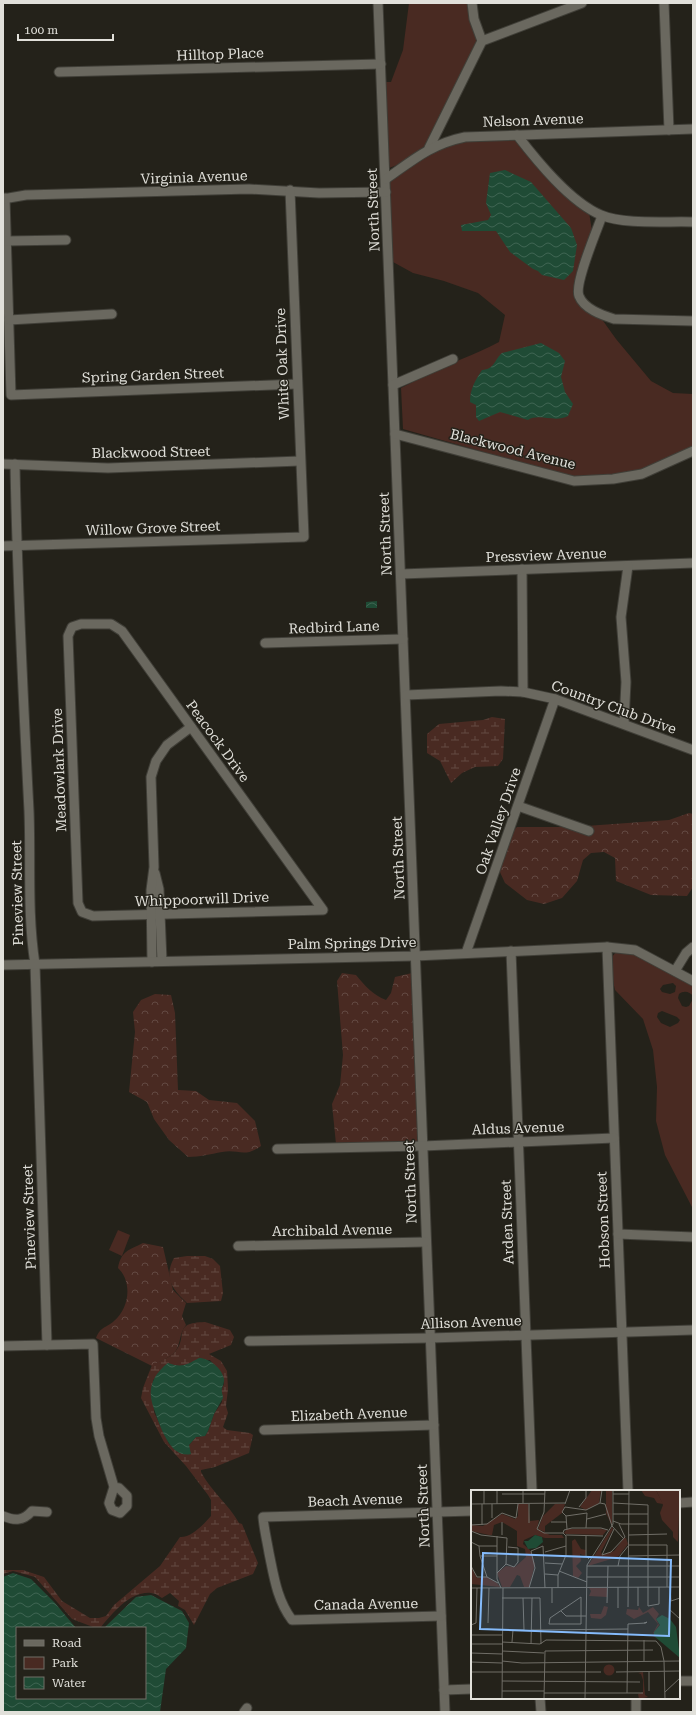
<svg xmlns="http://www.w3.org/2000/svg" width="696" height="1715" font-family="'Roboto Serif',serif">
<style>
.green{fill:#492a22;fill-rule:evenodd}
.forest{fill:url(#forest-crowns)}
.wetland{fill:url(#wetland-marsh);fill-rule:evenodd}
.water{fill:url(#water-waves)}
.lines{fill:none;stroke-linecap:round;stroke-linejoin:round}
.minor-casing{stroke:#403f38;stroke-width:11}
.minor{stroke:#6a685f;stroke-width:9}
.labels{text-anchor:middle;stroke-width:3;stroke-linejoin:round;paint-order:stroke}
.street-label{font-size:14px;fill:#e1e0da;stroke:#24221a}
.inset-road{fill:none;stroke:#706e67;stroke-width:1}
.view{fill:#85bbfb;fill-opacity:0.15;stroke:#85bbfb;stroke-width:2}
.inset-edge{fill:none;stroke:#e1e0da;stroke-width:2}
</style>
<defs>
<pattern id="forest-crowns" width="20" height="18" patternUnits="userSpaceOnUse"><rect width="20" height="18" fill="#492a22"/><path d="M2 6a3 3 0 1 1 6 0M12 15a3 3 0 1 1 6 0" fill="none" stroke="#634942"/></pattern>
<pattern id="wetland-marsh" width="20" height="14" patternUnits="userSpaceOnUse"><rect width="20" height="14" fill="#492a22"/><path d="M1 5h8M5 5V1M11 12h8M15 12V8" fill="none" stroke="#634942"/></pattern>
<pattern id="water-waves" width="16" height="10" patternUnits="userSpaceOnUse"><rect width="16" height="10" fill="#1f4b35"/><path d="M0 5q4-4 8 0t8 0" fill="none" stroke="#3f6552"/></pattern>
</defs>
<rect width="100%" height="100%" fill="#24221a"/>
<g class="green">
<polygon points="409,3 468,3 478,41 429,143 400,164 389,168 385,82 391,82 403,50"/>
<path d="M515,138L589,212L592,231L575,282L574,290L576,298L601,318L616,339L651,381L673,393L693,394V448L641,470L613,476L572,477L403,429L401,388C410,384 417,379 426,374C451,363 474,355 499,342L505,315L478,293L444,281L413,273L393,262L390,181L430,152L465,140Z"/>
<path d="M617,951L634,953L693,985V996C690,992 684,990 679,994L678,998L682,1006L686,1007L689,1006L693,999V1209L665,1155L656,1121L657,1087L653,1050L643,1019L615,990L612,977L611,958ZM673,983L676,986L675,992L670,994L662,992L660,989L663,985ZM662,1011L677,1017L680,1020L678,1023L670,1027L661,1023L657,1017L658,1013Z"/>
<polygon points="118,1230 130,1235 122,1256 109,1250"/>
</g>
<g class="forest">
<polygon points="689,813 693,814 693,887 687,896 651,895 616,881 615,858 604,852 591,853 583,860 577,881 562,898 544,904 527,900 505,883 499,870 513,831 517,827 568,827 591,835 594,829 586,826 669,820"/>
<path d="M342,973L356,975C365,986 373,995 386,1000L391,993L395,977L412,973L419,1143L336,1144L332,1104L340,1085L343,1055L337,981Z"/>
<path d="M155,994L171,995L175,1013L178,1090L196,1091L209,1100L237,1103L255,1121L261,1146C244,1158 239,1149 222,1152C210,1154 200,1157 188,1157L169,1140L154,1119L147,1102L129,1092L135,1032L133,1012L141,1000Z"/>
<path d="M143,1243L163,1247L173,1290L186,1303L182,1316L186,1325C179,1333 181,1344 175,1352C170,1358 159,1361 152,1366L96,1338C101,1326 105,1329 114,1321C129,1309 133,1282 118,1268C121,1251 129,1250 143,1243Z"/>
</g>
<g class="wetland">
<polygon points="492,717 505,719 503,759 498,766 475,767 462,773 451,783 440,761 427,753 427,734 439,724 483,720"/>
<path d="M187,1256H205L213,1259L220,1266L223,1293L221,1301L187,1303C173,1290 163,1278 174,1258Z"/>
<path d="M205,1322L230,1330L234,1337L231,1345L209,1354L221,1361L227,1371L228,1389L226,1406L228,1413L223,1427L227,1430L250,1433L253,1435L249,1453L215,1467L201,1470V1472C211,1491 229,1505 239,1523L242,1524L258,1563L253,1574L217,1588L210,1594L194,1625L185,1610L178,1606L179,1601L170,1593L162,1598C159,1596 155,1593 151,1593C130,1591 113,1613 101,1627H93L72,1619L35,1577L13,1571L3,1574V1570H23L44,1577L62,1601L90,1618H99L106,1616L114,1605L160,1566L180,1537C191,1538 204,1524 211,1516V1500L208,1495L186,1466L164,1442L141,1398L143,1388L152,1365C159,1361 170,1358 175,1352C189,1336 171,1323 205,1322ZM196,1360H210L222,1374L224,1384L221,1391L222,1402L214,1414L208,1431L205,1436L196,1437L189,1445V1448L177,1450L169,1444L154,1412L153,1380L173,1365C179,1368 191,1364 196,1360Z"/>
</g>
<g class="water">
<polygon points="505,170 531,182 571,228 577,245 573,271 564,280 542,275 538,271 533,269 510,252 496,231 462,231 461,225 488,220 491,215 486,203 490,173"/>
<path d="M541,343L559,353L565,361L561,377L565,392L573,404L568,416C555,423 539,413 528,420L500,412L479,421L476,417V405L470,402C470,389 475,381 482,370C495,369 494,360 502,353Z"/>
<polygon points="377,601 377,608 366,608 366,602"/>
<path d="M199,1358C209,1358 222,1368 224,1379C224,1383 223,1385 222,1388C221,1392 223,1394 223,1398L214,1414L208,1431L205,1436L196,1437L189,1445L191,1454C174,1458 165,1438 159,1423C153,1405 145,1392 157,1374C161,1370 163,1366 168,1363C182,1368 186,1365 199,1358Z"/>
<polygon points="13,1573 31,1579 55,1603 76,1628 17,1628 17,1698 145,1698 145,1628 104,1628 136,1597 151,1595 182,1611 189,1623 186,1648 166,1669 160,1712 3,1712 3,1577"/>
</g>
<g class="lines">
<defs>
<g id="minor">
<polyline points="378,3 445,1712"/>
<polyline points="472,3 474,19 482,41"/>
<polyline points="664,3 669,130"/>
<polyline points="59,72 381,64"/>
<path d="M517,135C537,161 570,202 601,215C624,225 668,221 693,222"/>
<polyline points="429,148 482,41 582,3"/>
<path d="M386,179C413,160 431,144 465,137L693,129"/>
<polyline points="5,198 11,395 297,384"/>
<polyline points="3,199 26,195 249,189 319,193 386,192"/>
<path d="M602,216C597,230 574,284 579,296C584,309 602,315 614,319L693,321"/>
<polyline points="6,241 66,240"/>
<polyline points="9,320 112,314"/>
<polyline points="393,385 453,359"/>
<polyline points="395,434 574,481 613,479 642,474 693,451"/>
<polyline points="3,464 108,468 300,461"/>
<path d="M15,464C17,580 23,695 29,811C31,862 27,913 35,964L47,1345"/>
<polyline points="3,546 304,537 290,190"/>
<polyline points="522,569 523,692"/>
<polyline points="401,574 693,563"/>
<polygon points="81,624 111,624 122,631 323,910 93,916 82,912 78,903 68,636 72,627"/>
<polyline points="265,643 403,639"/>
<polyline points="406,695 501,691 523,692 555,699 693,750"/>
<polyline points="624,723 626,682 621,617 628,566"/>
<polyline points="518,806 589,831"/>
<polyline points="155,873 159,889 162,961"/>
<polyline points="607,947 628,1491"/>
<polyline points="511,951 532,1491"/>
<polyline points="466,953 555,699"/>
<polyline points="152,962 151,890 154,867 151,777 156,761 167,745 191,727"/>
<polyline points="3,965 415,956 607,947 635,950 693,981"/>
<polyline points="675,971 686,953 693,947"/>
<polyline points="277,1149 423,1146 614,1138"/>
<polyline points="618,1234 693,1237"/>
<polyline points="238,1246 426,1242"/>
<polyline points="249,1341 430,1338 693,1330"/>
<polyline points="3,1346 93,1344 96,1418 99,1436 114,1487 109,1503 112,1510 120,1513 127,1506 127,1496 119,1488 114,1487"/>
<polyline points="264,1430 434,1425"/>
<polyline points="679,1503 693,1502"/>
<path d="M3,1516C15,1521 23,1521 32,1511L47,1512"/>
<path d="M441,1616L292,1620C277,1600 274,1577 269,1553C267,1541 264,1529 263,1517L472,1511"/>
<polyline points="679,1681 693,1681"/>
<polyline points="444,1690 472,1689"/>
<polyline points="540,1698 541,1712"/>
<polyline points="636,1698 636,1712"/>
<polyline points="244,1712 247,1708"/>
</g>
</defs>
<use href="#minor" class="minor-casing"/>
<use href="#minor" class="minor"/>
</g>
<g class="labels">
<g class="street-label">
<text transform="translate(220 54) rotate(-2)" y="5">Hilltop Place</text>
<text transform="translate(533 120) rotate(-2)" y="5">Nelson Avenue</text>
<text transform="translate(194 177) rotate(-2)" y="5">Virginia Avenue</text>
<text transform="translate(373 210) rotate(-92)" y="5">North Street</text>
<text transform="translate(282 364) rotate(-92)" y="5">White Oak Drive</text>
<text transform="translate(153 375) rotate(-2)" y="5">Spring Garden Street</text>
<text transform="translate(513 449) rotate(14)" y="5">Blackwood Avenue</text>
<text transform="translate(151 452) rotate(-1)" y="5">Blackwood Street</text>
<text transform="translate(153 528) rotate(-2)" y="5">Willow Grove Street</text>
<text transform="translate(385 534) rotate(-92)" y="5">North Street</text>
<text transform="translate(546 555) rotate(-2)" y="5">Pressview Avenue</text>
<text transform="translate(334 627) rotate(-2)" y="5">Redbird Lane</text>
<text transform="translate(614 707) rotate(20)" y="5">Country Club Drive</text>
<text transform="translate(218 741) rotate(54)" y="5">Peacock Drive</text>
<text transform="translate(59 770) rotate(-92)" y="5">Meadowlark Drive</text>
<text transform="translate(498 821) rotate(-71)" y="5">Oak Valley Drive</text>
<text transform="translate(398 858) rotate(-92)" y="5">North Street</text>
<text transform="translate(17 893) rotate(-91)" y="5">Pineview Street</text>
<text transform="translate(202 899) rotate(-2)" y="5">Whippoorwill Drive</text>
<text transform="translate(352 943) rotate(-1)" y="5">Palm Springs Drive</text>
<text transform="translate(518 1128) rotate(-2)" y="5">Aldus Avenue</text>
<text transform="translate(410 1182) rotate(-92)" y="5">North Street</text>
<text transform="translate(29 1217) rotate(-92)" y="5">Pineview Street</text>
<text transform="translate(603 1220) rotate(-92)" y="5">Hobson Street</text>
<text transform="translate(507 1222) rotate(-92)" y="5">Arden Street</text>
<text transform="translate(332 1230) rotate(-1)" y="5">Archibald Avenue</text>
<text transform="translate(471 1322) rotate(-2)" y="5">Allison Avenue</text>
<text transform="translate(349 1414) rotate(-2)" y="5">Elizabeth Avenue</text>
<text transform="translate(355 1500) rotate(-2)" y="5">Beach Avenue</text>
<text transform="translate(423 1506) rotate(-92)" y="5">North Street</text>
<text transform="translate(366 1604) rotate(-1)" y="5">Canada Avenue</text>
</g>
</g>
<g transform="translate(471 1490)">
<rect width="209" height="209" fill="#24221a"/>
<path d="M121,0H130L128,13L115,20L109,17ZM135,0H141V36L135,23ZM47,14H57L59,31L68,30L66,39L79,45H91L93,48H74L64,45L53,50L52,54L59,60L64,74L58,97H53L49,86L46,85L39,97H31L26,83L35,76L44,77L55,67L54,59L46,56V41L31,32L23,35L21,45H18L0,41V35L12,36L31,24L44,29L47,26ZM84,14H94L91,23L74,36V42L67,39L72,26ZM141,37L142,39L130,62L131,65L143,61L153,48H155L157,54L147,67L117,76ZM96,39H130L136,40L132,45L95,44L93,43ZM0,77L6,88L16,87L26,93L29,97L0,94Z" fill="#492a22"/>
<path d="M170,0H185L192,14L186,13L183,8L174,6ZM104,49L110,59L115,60L114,66L109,64L110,71L105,76L111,83L107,88L102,86L101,51ZM118,98H136V107L118,106L120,101ZM133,116L137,117L135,125L130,129L120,128L119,124H130ZM172,182L174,205L177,207L168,209L167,204L172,202V190L170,184L167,183Z" fill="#492a22"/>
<path d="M185,0H209L207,52L202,47V42L191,30L189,23L192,15ZM168,117L172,123L182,117L188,124L185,129L188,135L182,144L186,148L182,146V143L187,134L177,122L163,129L155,124L156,119L167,120ZM132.5 180a5.5 5.5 0 1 1 11 0a5.5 5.5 0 1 1-11 0Z" fill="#492a22"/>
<path d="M64,45L71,47L72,52L65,58L57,59L53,51H57ZM191,125L199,129L205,137L209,168L183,146V142L189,135L185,129Z" fill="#1f4b35"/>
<path class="inset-road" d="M13,0V14M26,0V14M74,0L73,22L66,39L73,43H92M31,4H74M142,4H158M52,13V0M129,13L134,14L141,36L152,48M129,13L131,0M142,13L177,15V116L188,114V97M0,14L94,13M11,14V35M58,14V33M94,14L99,0M108,17L115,8V0M116,23L95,26L91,22L94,17L115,20L129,13M142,24H177M95,26L96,39M21,28V14M116,29L135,24M142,31L150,34H177M31,32V45M80,32H95M148,34L154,47M0,35L16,34L31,23L45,28L47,14M115,38L116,23M143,39L131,65L140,62L154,47M0,41L10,45L36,48L35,74L26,83M92,43L93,40L101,38H130L137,40M95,45L132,46M158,45L196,44M26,46V89L30,98M115,46V66L118,69M0,52L8,56H26M158,55H196V97M8,56L9,66L16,87L27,93M74,62L95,56M9,66H26M158,66L209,65M74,73L91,74M35,74L43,77L47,72V58L37,57M0,76L6,87H16M116,76H209M147,76L149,66L158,55M88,81L116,92M74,84L87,85M116,87H209M199,97L200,111L209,108M0,98L209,97M58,98L64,78L60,61L72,56L74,98M87,98V85L95,65V46L92,43M110,107V134H78L79,128ZM31,108H69L70,154M81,113V98M136,113L137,76M167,116V97M157,117L158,0M147,118V97M198,119L209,129M90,121L95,126H115M17,133L18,98M0,135L5,133L6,98M31,140H53L52,108M60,140L157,139M0,145H31M31,152L69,154L75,150L185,151L190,157L193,171L194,209M41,152L42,140M0,154H31M60,154L61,108M31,161L73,163M0,163L31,164M31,171L51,173L209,171M173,171V150M0,172L31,173M0,182H130M145,182L209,181M31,191L169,192M31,201H73M178,201V182M194,202L209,188M73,203H172M156,203L157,134L175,133L176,132L173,133M31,209L32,98M73,209L74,161L182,160M114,209L116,75L142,34V0"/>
<path class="view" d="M12,63L200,70L198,146L9,139Z"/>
<rect width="209" height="209" class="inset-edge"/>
</g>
<rect width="696" height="1715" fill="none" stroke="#e1e0da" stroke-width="8"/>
<rect x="16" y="1627" width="130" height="72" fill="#24221a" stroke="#706e67"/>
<rect x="24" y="1640" width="20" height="6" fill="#6a685f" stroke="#706e67"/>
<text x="52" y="1647" font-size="12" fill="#e1e0da">Road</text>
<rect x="24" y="1657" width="20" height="12" fill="#492a22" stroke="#706e67"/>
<text x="52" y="1667" font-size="12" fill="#e1e0da">Park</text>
<rect x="24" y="1677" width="20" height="12" fill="url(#water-waves)" stroke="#706e67"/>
<text x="52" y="1687" font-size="12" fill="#e1e0da">Water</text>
<path d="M18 34v6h95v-6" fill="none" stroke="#e1e0da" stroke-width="2"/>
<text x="24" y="34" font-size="12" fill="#e1e0da" stroke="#24221a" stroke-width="3" paint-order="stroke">100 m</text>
</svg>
